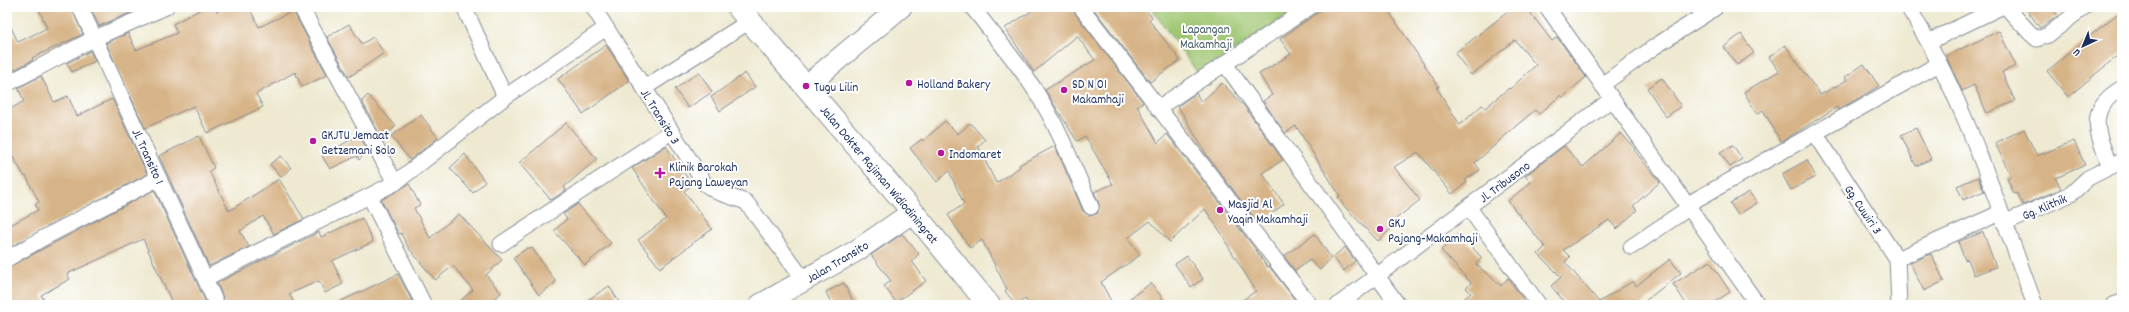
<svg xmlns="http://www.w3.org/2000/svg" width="2129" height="312" font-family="Dekko,sans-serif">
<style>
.green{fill:#9fc671;stroke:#5d7a68}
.building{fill:#d7b487}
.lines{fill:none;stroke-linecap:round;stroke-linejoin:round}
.street-casing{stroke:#848c97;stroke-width:17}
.secondary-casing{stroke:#848c97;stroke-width:23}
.primary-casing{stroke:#848c97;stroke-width:24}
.street{stroke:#fff;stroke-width:15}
.secondary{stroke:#fff;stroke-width:21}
.primary{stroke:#fff;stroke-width:22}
.poi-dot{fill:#b5179e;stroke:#fff;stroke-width:1.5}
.labels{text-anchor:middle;stroke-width:4;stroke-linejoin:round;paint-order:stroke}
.park-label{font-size:13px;fill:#435c64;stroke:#fff}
.poi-label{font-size:13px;fill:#1b2f5e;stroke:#fff;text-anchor:start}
.street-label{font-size:13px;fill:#1b2f5e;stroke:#fff}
</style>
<rect width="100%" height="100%" fill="#fff"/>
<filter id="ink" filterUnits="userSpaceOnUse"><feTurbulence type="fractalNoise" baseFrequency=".025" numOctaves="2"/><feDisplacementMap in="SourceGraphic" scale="8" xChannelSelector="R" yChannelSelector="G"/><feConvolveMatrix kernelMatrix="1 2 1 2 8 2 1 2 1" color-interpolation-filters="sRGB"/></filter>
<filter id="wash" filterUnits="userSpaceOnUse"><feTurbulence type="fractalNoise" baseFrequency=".012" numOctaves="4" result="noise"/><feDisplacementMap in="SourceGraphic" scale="16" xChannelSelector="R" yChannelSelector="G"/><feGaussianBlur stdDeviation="0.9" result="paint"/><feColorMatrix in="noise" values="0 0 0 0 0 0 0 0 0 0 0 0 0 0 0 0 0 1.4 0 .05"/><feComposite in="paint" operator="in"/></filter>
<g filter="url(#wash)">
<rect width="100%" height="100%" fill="#eee9d0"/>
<polygon class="green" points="1150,7 1300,7 1199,75"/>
<g id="blocks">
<g class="building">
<polygon points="38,7 71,7 83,34 32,58 33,60 10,72 7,66 7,19 18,42 47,28"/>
<polygon points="90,7 144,7 99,26"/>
<polygon points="205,7 214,7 217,12 227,7 249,7 259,27 293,11 327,75 302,87 295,72 256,94 263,107 207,133 194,106 145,128 106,43 128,33 136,50 177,33 173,24"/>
<polygon points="1038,7 1072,7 1074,12 1143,102 1137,106 1158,143 1167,134 1256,250 1267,267 1269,266 1299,305 1235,305 1256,291 1225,241 1226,240 1205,209 1170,242 1150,221 1128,238 1140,255 1101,282 1113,305 1030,305 1025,299 1016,305 1005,291 1007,289 982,240 970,248 948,215 964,204 949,171 937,182 910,148 922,139 923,141 945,121 958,134 970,123 985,140 978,146 996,183 1020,167 1019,165 1055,146 1083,211 1090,216 1098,213 1099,204 1094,192 1113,184 1085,136 1077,141 1045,90 1095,60 1077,36 1034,72 1005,28"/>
<polygon points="1092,7 1143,7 1152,17 1149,20 1180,60 1150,82"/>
<polygon points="1326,7 1386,7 1439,87 1437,88 1460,125 1482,105 1485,108 1509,88 1510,89 1536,65 1515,40 1471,75 1455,53 1514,7 1526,7 1552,41 1557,37 1586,77 1563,97 1561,95 1539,114 1535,110 1516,126 1475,163 1480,170 1465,180 1467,182 1452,194 1418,152 1394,167 1420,200 1388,225 1392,228 1378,241 1344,206 1338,197 1340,196 1296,126 1285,133 1263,101 1272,95 1259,74 1291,54 1280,39"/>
<polygon points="2025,7 2051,7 2058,16 2040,28"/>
<polygon points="2122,10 2122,52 2068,97 2047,71"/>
<polygon points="349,24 362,44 373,37 384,53 349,77 327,37"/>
<polygon points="1999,31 2016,66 2002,72 2015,101 1987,113 1974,85 1962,91 1946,56"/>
<polygon points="1741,34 1754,53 1737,65 1724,47"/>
<polygon points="606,45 629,81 583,114 558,79"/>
<polygon points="1785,45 1820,95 1847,80 1845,77 1864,64 1879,86 1838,110 1837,107 1781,142 1763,110 1757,114 1744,92 1779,71 1769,57"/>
<polygon points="90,51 95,61 72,72 67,63"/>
<polygon points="699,72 712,92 688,108 675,89"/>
<polygon points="745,73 755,87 720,111 711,97"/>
<polygon points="41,76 54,102 68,96 77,116 112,99 147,174 7,249 7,227 38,210 35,204 39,202 26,176 25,177 13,157 7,162 7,111 24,101 18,88"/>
<polygon points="1662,78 1681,106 1666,117 1647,88"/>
<polygon points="1222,83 1244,106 1283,160 1262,173 1284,204 1259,224 1208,157 1178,106 1196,93 1201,102"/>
<polygon points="368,95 396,126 382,139 362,101"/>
<polygon points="421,115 438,138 410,160 391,136"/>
<polygon points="566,123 597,159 564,187 566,190 551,200 519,163"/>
<polygon points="1916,128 1931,159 1916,166 1901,135"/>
<polygon points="2024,129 2037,156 2074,141 2085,165 2056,178 2061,189 2023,205 2017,193 2014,194 2007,178 2011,176 1995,143"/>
<polygon points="1621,133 1635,149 1634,150 1660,182 1633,206 1637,210 1617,229 1609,220 1563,250 1570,257 1565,262 1599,302 1633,281 1636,286 1670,259 1681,273 1640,305 1567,305 1551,286 1561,277 1538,254 1545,247 1508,201 1531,182 1525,176 1564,146 1583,167"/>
<polygon points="359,135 368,151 359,160 357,156 330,169 322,156"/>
<polygon points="199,136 214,168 209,171 229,211 279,179 304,219 274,234 263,216 240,231 249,247 209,266 159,156"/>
<polygon points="1733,145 1742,159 1730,167 1720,152"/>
<polygon points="666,146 692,185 684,191 712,229 660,268 638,240 666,219 632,168"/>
<polygon points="465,154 485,182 473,193 450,168"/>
<polygon points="281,156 291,168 281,177 270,164"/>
<polygon points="1807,160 1816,177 1791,190 1782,174"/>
<polygon points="1978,177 1984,191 1963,200 1957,186"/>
<polygon points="409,184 420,205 414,208 430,238 459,214 502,260 486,275 501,293 494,299 499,305 455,305 473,290 453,266 435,280 408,247 401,233 399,234 381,200"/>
<polygon points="154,190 207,305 173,305 143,239 67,274 70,279 41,295 47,305 7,305 7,268"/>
<polygon points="1749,192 1757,203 1738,215 1730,203"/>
<polygon points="578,204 611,243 585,265 554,231 567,219 563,214"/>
<polygon points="362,218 373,242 332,261 343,284 325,293 319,281 289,294 295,305 226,305 217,283 319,232 321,237"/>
<polygon points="1983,232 1996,267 1974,275 1968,259 1965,260 1958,242"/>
<polygon points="1459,233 1482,258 1476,264 1501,286 1508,278 1523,299 1518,305 1456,305 1471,293 1466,288 1471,283 1441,250"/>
<polygon points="902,234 919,254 912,261 926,281 896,302 884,286 891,281 871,255"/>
<polygon points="1315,234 1331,258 1320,270 1310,260 1295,271 1284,256"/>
<polygon points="1345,247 1355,261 1344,271 1333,257"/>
<polygon points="527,248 532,248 556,282 539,295 513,258"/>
<polygon points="1931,254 1944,281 1924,291 1910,263"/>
<polygon points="1187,256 1203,279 1191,287 1175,264"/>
<polygon points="1710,261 1730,292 1710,305 1687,305 1673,284"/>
<polygon points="398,274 414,305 333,305"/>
<polygon points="844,283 855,305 832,305 826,292"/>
<polygon points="1151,283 1163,299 1154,305 1121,305"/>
<polygon points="609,286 621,305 580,305"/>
</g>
</g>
</g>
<g filter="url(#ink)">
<use href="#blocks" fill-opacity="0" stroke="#848c97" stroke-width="1"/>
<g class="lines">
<defs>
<g id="street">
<polyline points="80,7 217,305"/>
<polyline points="301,7 395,183"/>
<polyline points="464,7 505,97"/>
<polyline points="593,7 705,184 717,192 746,202 804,280"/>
<path d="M972,7C997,39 1024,70 1044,105C1063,137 1076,173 1091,207"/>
<polyline points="1081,7 1310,305"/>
<polyline points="1547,7 1758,305"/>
<path d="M1908,7C1965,99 1997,204 2035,305"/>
<polyline points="2006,7 2030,33 2037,39 2048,35 2084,7"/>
<polyline points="95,38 166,7"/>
<polyline points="1928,42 2001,7"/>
<polyline points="1225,64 1398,305"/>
<polyline points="7,84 95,38"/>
<polyline points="1602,85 1654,47 1715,8"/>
<polyline points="644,88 750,21"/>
<polyline points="1158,108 1310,7"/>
<path d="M2110,167C2098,133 2084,110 2122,88"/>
<polyline points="370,197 424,305"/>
<polyline points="1688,204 1815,133"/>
<polyline points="1469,208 1539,305"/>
<polyline points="2004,223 2071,194 2088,178 2122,161"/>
<polyline points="501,244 671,132"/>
<polyline points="1631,247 1690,207"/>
<polyline points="7,259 45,237 159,178"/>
<polyline points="1897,259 2000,213"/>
<polyline points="206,278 395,183 505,97 606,28"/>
<polyline points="1338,305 1612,99"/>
<polyline points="1899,305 1897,259 1815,133 1939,64"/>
<polyline points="2113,305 2122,302"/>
</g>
<g id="secondary">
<polyline points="806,86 901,7"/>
<polyline points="760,305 856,251 913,212"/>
</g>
<polyline id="primary" points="738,7 913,212 989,305"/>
</defs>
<use href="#street" class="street-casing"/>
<use href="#secondary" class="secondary-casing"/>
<use href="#primary" class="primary-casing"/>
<use href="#street" class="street"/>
<use href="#secondary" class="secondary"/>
<use href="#primary" class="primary"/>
</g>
</g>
<g class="poi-dot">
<circle cx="909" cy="83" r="4"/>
<circle cx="806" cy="86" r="4"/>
<circle cx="1064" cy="90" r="4"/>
<circle cx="313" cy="141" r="4"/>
<circle cx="941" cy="153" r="4"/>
<path d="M658 167h4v4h4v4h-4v4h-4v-4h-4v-4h4z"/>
<circle cx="1220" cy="210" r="4"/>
<circle cx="1380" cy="229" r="4"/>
</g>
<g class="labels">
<g class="park-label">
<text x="1206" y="33">Lapangan<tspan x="1206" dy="15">Makamhaji</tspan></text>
</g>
<g class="poi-label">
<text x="917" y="88">Holland Bakery</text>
<text x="1072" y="88">SD N 01<tspan x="1072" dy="15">Makamhaji</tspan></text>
<text x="814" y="91">Tugu Lilin</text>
<text x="321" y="139">GKJTU Jemaat<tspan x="321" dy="15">Getzemani Solo</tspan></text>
<text x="949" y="158">Indomaret</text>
<text x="669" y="171">Klinik Barokah<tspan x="669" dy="15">Pajang Laweyan</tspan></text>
<text x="1228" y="208">Masjid Al<tspan x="1228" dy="15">Yaqin Makamhaji</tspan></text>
<text x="1388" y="227">GKJ<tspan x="1388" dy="15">Pajang-Makamhaji</tspan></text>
</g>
<g class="street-label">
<text transform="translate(661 116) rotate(58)" y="5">Jl. Transito 3</text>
<text transform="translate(149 156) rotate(65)" y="5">Jl. Transito 1</text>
<text transform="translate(880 174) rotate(50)" y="5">Jalan Dokter Rajiman Widiodiningrat</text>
<text transform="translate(1504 181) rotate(-37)" y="5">Jl. Tribusono</text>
<text transform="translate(2044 206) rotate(-23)" y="5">Gg. Klithik</text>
<text transform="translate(1864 209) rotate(56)" y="5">Gg. Cuwiri 3</text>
<text transform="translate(837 261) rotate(-31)" y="5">Jalan Transito</text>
</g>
</g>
<rect width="2129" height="312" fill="none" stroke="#fff" stroke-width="24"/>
<g transform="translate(2083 46) rotate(224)" stroke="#ffffff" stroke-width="3" paint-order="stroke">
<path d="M0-3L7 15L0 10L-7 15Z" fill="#1b2f5e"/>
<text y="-6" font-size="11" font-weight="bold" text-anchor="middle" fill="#1b2f5e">U</text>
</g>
</svg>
